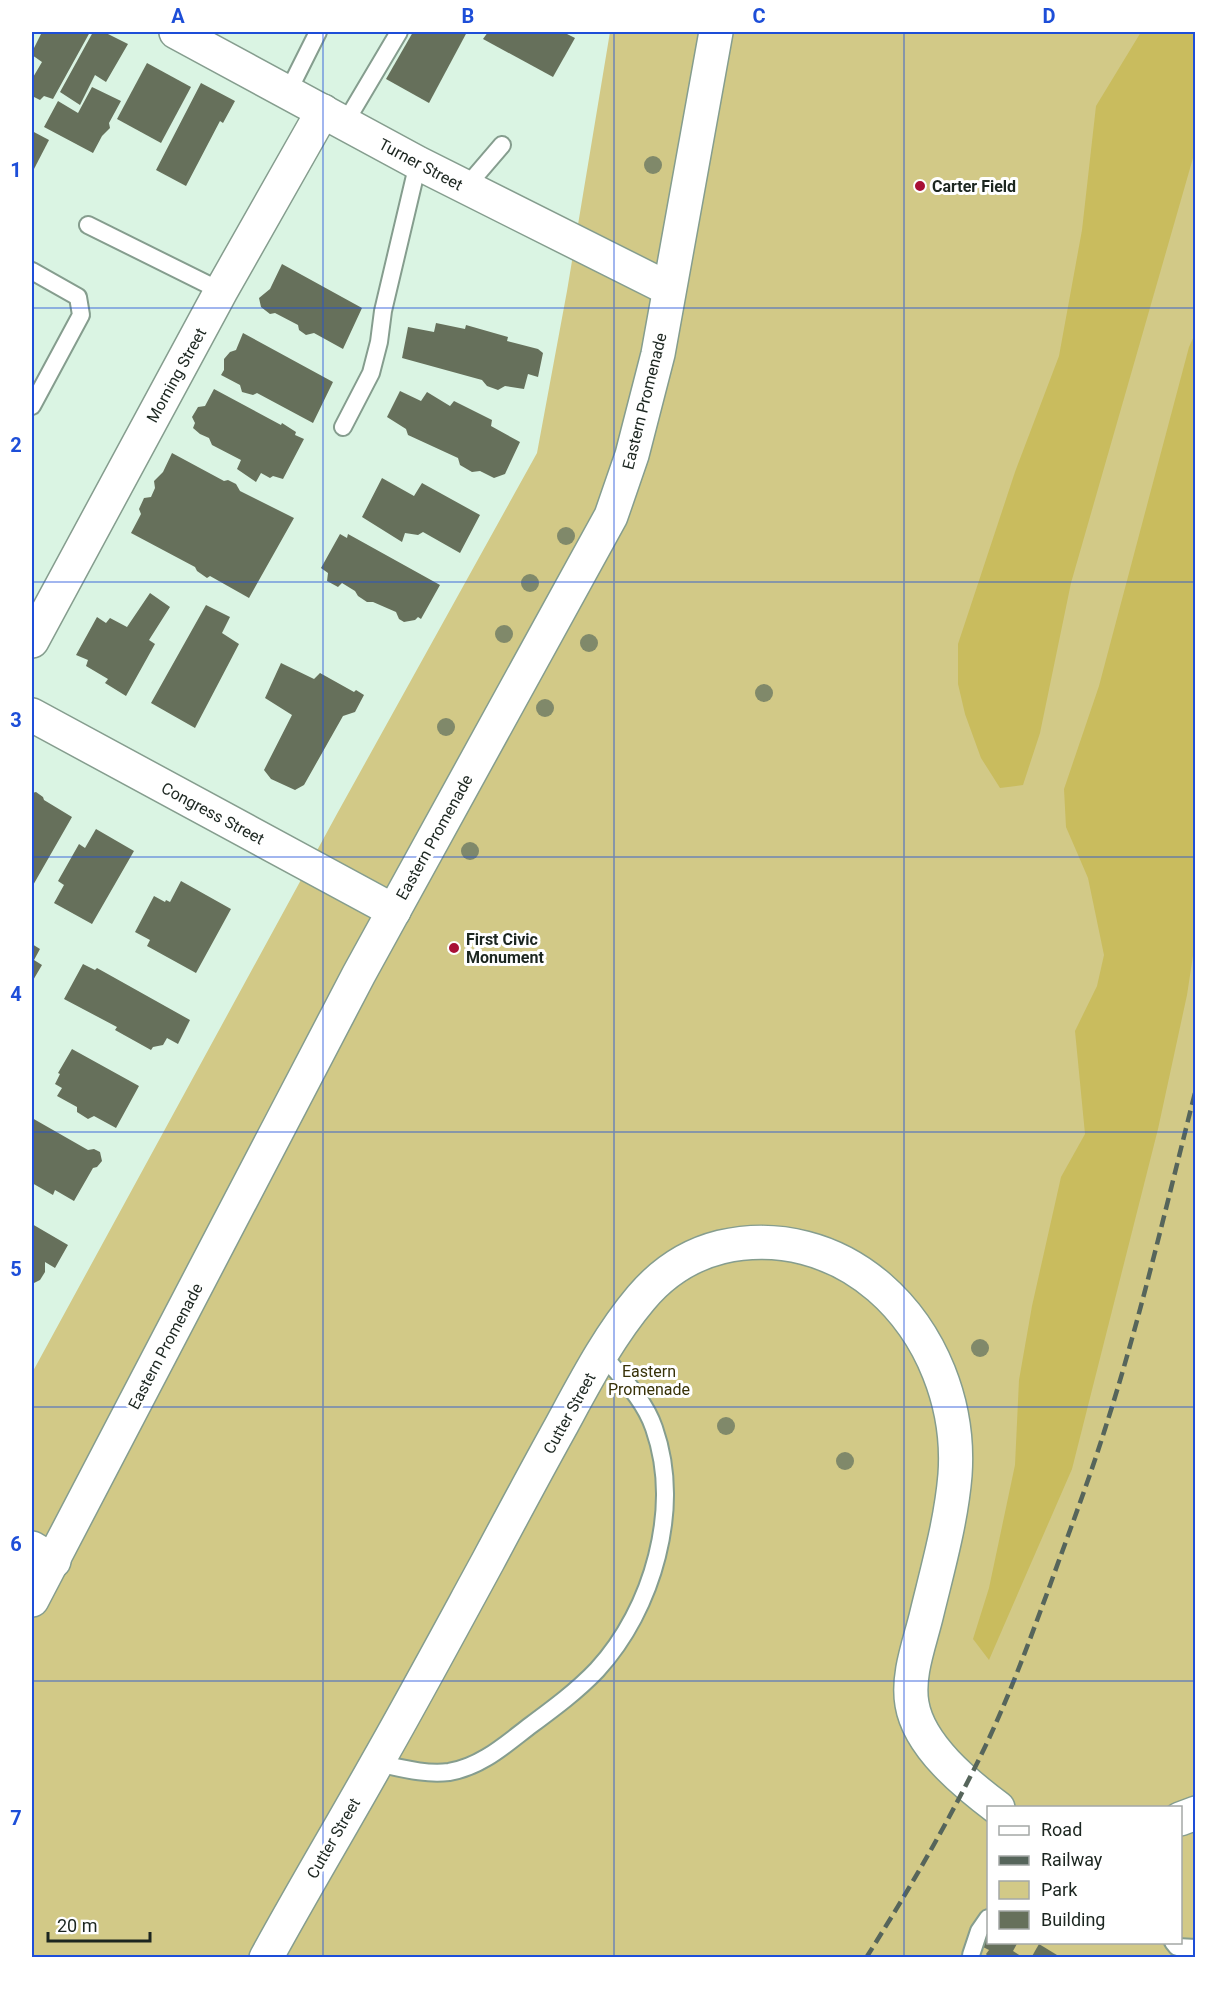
<svg xmlns="http://www.w3.org/2000/svg" width="1227" height="1989" font-family="Roboto,sans-serif">
<style>
.green{fill:#d2c987;fill-rule:evenodd}
.forest{fill:#c9bc5e}
.building{fill:#66705b}
.lines{fill:none;stroke-linecap:round;stroke-linejoin:round}
.service-casing{stroke:#859d8e;stroke-width:20}
.minor-casing{stroke:#859d8e;stroke-width:36}
.tertiary-casing{stroke:#859d8e;stroke-width:36}
.service{stroke:#fff;stroke-width:16}
.minor{stroke:#fff;stroke-width:33}
.tertiary{stroke:#fff;stroke-width:33}
.rail{stroke:#56655b;stroke-width:4.5;stroke-dasharray:12 6;stroke-linecap:butt}
.tree{fill:#80896a}
.grid{fill:none;stroke:#1d4ed8;stroke-width:1.5;stroke-opacity:0.55}
.poi-dot{fill:#a81035;stroke:#fff;stroke-width:2}
.labels{text-anchor:middle;stroke-width:6;stroke-linejoin:round;paint-order:stroke}
.street-label{font-size:16px;fill:#1c2620;stroke:#fff}
.poi-label{font-size:16px;font-weight:bold;fill:#1c2620;stroke:#fff;text-anchor:start}
.park-label{font-size:16px;fill:#373107;stroke:#fff}
.neatline{fill:none;stroke:#1d4ed8;stroke-width:2}
.grid-label{font-size:20px;text-anchor:middle;font-weight:bold;fill:#1d4ed8}
</style>
<rect width="100%" height="100%" fill="#daf4e3"/>
<path class="green" d="M610,32H1195V1957L32,1958V1373L338,812L537,453L567,291ZM988,1808H1180V1942H988Z"/>
<g class="forest">
<polygon points="1141,32 1195,32 1195,151 1071,583 1040,733 1023,785 1000,788 981,758 965,714 958,684 958,644 1015,472 1059,356 1082,230 1096,106"/>
<polygon points="1195,334 1196,936 1187,995 1158,1129 1072,1469 989,1660 973,1639 989,1588 1015,1465 1019,1380 1032,1306 1061,1177 1085,1134 1075,1031 1097,986 1104,955 1088,878 1066,827 1064,789 1099,686 1189,347"/>
</g>
<g class="building">
<polygon points="42,32 90,32 53,99 44,96 40,100 32,96 32,79 42,62 32,55 32,52"/>
<polygon points="93,32 104,32 128,44 106,82 95,75 80,105 60,92"/>
<polygon points="413,32 467,32 429,103 386,79"/>
<polygon points="488,32 563,32 575,38 553,77 483,39"/>
<polygon points="147,63 191,87 161,143 117,119"/>
<polygon points="201,83 235,101 223,123 220,121 186,186 156,170"/>
<polygon points="92,87 121,101 109,123 110,128 102,136 93,153 44,127 58,101 78,113"/>
<polygon points="32,131 49,140 34,169 32,168"/>
<polygon points="282,264 362,308 343,349 314,333 306,335 299,330 298,325 275,313 270,314 261,307 259,298 270,289"/>
<polygon points="436,323 465,329 466,325 508,337 507,341 538,349 543,353 538,377 528,374 524,389 505,386 498,390 487,386 482,380 402,358 408,327 434,332"/>
<polygon points="243,333 333,382 313,423 257,393 253,395 242,392 240,385 221,375 224,370 224,359 230,352 236,350"/>
<polygon points="214,389 281,425 282,423 296,432 295,435 304,439 283,479 273,476 270,478 261,473 256,482 237,469 241,460 212,445 209,438 200,434 193,428 195,423 192,417 198,407 205,406"/>
<polygon points="400,391 421,401 427,392 450,406 454,401 492,420 491,426 520,442 505,474 494,478 480,471 472,472 460,465 458,458 408,435 406,429 387,417"/>
<polygon points="172,453 224,481 228,480 236,484 240,491 294,518 249,598 210,576 207,578 197,571 195,567 131,533 141,514 139,509 144,498 151,497 155,488 154,481 163,472"/>
<polygon points="382,478 414,496 422,483 480,515 460,553 423,532 418,535 405,533 402,542 362,517"/>
<polygon points="340,534 347,538 348,534 440,585 421,619 418,617 415,620 404,622 399,619 396,612 373,602 367,602 358,596 355,591 342,583 338,587 327,581 328,573 321,568"/>
<polygon points="150,593 170,607 149,640 155,644 126,696 105,683 108,679 86,666 88,660 76,655 97,617 106,623 110,618 127,627"/>
<polygon points="206,605 230,617 222,633 239,644 195,728 151,703"/>
<polygon points="281,663 314,679 320,673 354,692 356,690 364,695 355,712 343,716 304,785 295,790 271,779 264,770 292,715 265,698"/>
<polygon points="36,792 43,797 44,800 72,817 32,887 32,793"/>
<polygon points="96,829 134,851 92,924 54,903 64,885 58,881 79,844 85,848"/>
<polygon points="181,881 231,909 196,973 147,946 150,940 135,932 154,896 165,902 166,900 170,902"/>
<polygon points="32,944 40,949 34,960 42,965 32,982"/>
<polygon points="83,964 95,970 97,968 190,1020 178,1044 167,1038 163,1045 153,1047 151,1050 115,1030 117,1027 64,999"/>
<polygon points="72,1049 139,1086 116,1128 94,1116 88,1119 77,1112 77,1107 57,1096 62,1088 55,1084 60,1074 58,1073"/>
<polygon points="32,1118 88,1150 94,1149 100,1152 102,1161 97,1167 93,1168 74,1201 55,1190 53,1195 32,1183"/>
<polygon points="32,1224 68,1245 55,1268 45,1262 45,1272 40,1280 32,1284"/>
<polygon points="988,1934 988,1942 1018,1942 1013,1951 1024,1958 989,1958 986,1954 989,1950 981,1946"/>
<polygon points="1039,1944 1057,1955 1056,1958 1031,1958"/>
</g>
<g class="lines">
<defs>
<g id="service">
<polyline points="288,92 318,32"/>
<polyline points="345,123 399,32"/>
<polyline points="466,187 502,145"/>
<polyline points="88,225 221,291"/>
<polyline points="32,271 78,297 81,315 32,406"/>
<polyline points="343,427 371,373 379,342 383,311 418,163"/>
<path d="M377,1763C401,1768 425,1775 449,1772C481,1767 506,1744 531,1725C554,1708 577,1691 597,1670C653,1609 682,1508 654,1428C644,1399 621,1377 602,1354"/>
<polyline points="1173,1942 1177,1947 1196,1948"/>
<polyline points="971,1955 979,1931 988,1918"/>
</g>
<g id="minor">
<polyline points="176,32 418,163 669,289"/>
<polyline points="32,641 221,291 323,111"/>
<polyline points="32,1548 54,1561"/>
<polyline points="1180,1819 1196,1813"/>
<path d="M266,1958C302,1892 341,1827 378,1761C415,1696 451,1629 487,1563C511,1518 535,1473 560,1428C584,1384 608,1337 641,1298C662,1273 689,1255 721,1247C778,1234 835,1249 879,1287C932,1333 960,1405 955,1475C951,1523 937,1571 926,1617C919,1645 907,1676 912,1704C919,1746 966,1784 998,1808"/>
</g>
<g id="tertiary">
<polyline points="32,715 394,911"/>
<polyline points="32,1600 359,974 611,516 632,455 658,354 716,32"/>
</g>
</defs>
<use href="#service" class="service-casing"/>
<use href="#minor" class="minor-casing"/>
<use href="#tertiary" class="tertiary-casing"/>
<use href="#service" class="service"/>
<use href="#minor" class="minor"/>
<use href="#tertiary" class="tertiary"/>
<path class="rail" d="M866,1958C909,1890 949,1821 984,1749C1009,1697 1029,1642 1049,1588C1068,1535 1088,1483 1105,1429C1141,1317 1167,1202 1196,1089"/>
</g>
<g class="tree">
<circle cx="653" cy="165" r="9"/>
<circle cx="566" cy="536" r="9"/>
<circle cx="530" cy="583" r="9"/>
<circle cx="504" cy="634" r="9"/>
<circle cx="589" cy="643" r="9"/>
<circle cx="764" cy="693" r="9"/>
<circle cx="545" cy="708" r="9"/>
<circle cx="446" cy="727" r="9"/>
<circle cx="470" cy="851" r="9"/>
<circle cx="980" cy="1348" r="9"/>
<circle cx="726" cy="1426" r="9"/>
<circle cx="845" cy="1461" r="9"/>
</g>
<path class="grid" d="M323,32V1958M614,32V1958M904,32V1958M32,308H1196M32,582H1196M32,857H1196M32,1132H1196M32,1407H1196M32,1681H1196"/>
<g class="poi-dot">
<circle cx="920" cy="186" r="6"/>
<circle cx="454" cy="948" r="6"/>
</g>
<g class="labels">
<g class="street-label">
<text transform="translate(421 164) rotate(28)" y="6">Turner Street</text>
<text transform="translate(176 375) rotate(-61)" y="6">Morning Street</text>
<text transform="translate(644 401) rotate(-76)" y="6">Eastern Promenade</text>
<text transform="translate(213 813) rotate(28)" y="6">Congress Street</text>
<text transform="translate(434 837) rotate(-61)" y="6">Eastern Promenade</text>
<text transform="translate(165 1346) rotate(-62)" y="6">Eastern Promenade</text>
<text transform="translate(569 1413) rotate(-61)" y="6">Cutter Street</text>
<text transform="translate(333 1838) rotate(-60)" y="6">Cutter Street</text>
</g>
<g class="poi-label">
<text x="932" y="192">Carter Field</text>
<text x="466" y="945">First Civic<tspan x="466" dy="18">Monument</tspan></text>
</g>
<g class="park-label">
<text x="649" y="1377">Eastern<tspan x="649" dy="18">Promenade</tspan></text>
</g>
</g>
<rect width="1227" height="1989" fill="none" stroke="#ffffff" stroke-width="66"/>
<rect x="987" y="1806" width="195" height="138" fill="#ffffff" stroke="#a4a8a6" stroke-width="1.5"/>
<rect x="999" y="1826" width="30" height="9" fill="#ffffff" stroke="#a4a8a6" stroke-width="1.5"/>
<text x="1041" y="1836" font-size="18" fill="#1c2620">Road</text>
<rect x="999" y="1856" width="30" height="9" fill="#56655b" stroke="#a4a8a6" stroke-width="1.5"/>
<text x="1041" y="1866" font-size="18" fill="#1c2620">Railway</text>
<rect x="999" y="1881" width="30" height="18" fill="#d2c987" stroke="#a4a8a6" stroke-width="1.5"/>
<text x="1041" y="1896" font-size="18" fill="#1c2620">Park</text>
<rect x="999" y="1911" width="30" height="18" fill="#66705b" stroke="#a4a8a6" stroke-width="1.5"/>
<text x="1041" y="1926" font-size="18" fill="#1c2620">Building</text>
<path d="M48 1932v9h102v-9" fill="none" stroke="#1c2620" stroke-width="3"/>
<text x="57" y="1932" font-size="18" fill="#1c2620" stroke="#ffffff" stroke-width="4.5" paint-order="stroke">20 m</text>
<rect x="33" y="33" width="1161" height="1923" class="neatline"/>
<g class="grid-label">
<text x="178" y="23">A</text>
<text x="468" y="23">B</text>
<text x="759" y="23">C</text>
<text x="1049" y="23">D</text>
<text x="16" y="177">1</text>
<text x="16" y="452">2</text>
<text x="16" y="727">3</text>
<text x="16" y="1001">4</text>
<text x="16" y="1276">5</text>
<text x="16" y="1551">6</text>
<text x="16" y="1825">7</text>
</g>
</svg>
